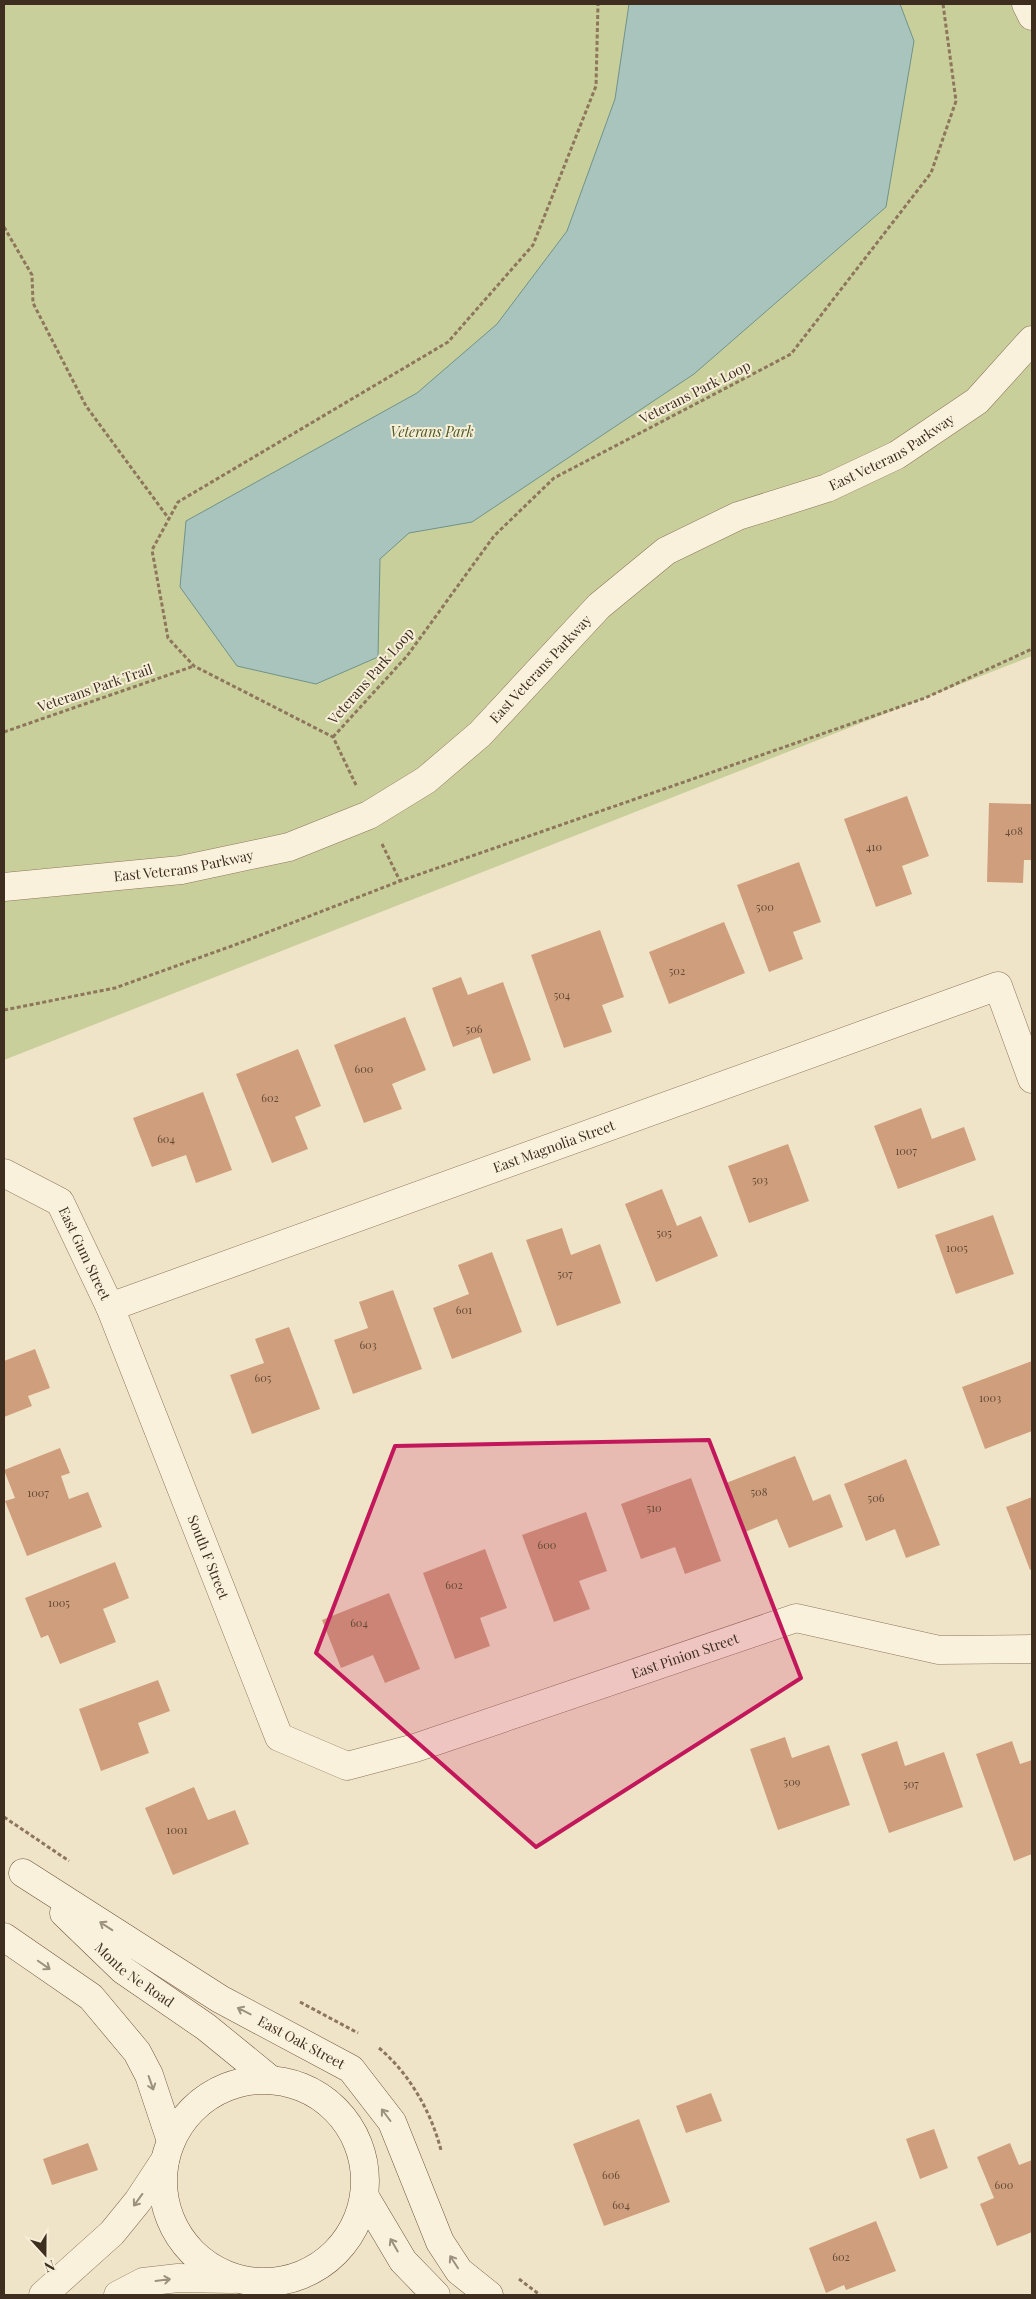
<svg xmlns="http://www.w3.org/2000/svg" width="1036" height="2299" font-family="'Playfair Display',serif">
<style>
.green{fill:#c9cf9b}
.water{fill:#a9c4bc;stroke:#6f938a}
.building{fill:#cf9f7d}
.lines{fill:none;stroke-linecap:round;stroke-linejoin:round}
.street-casing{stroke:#8d765c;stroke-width:29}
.secondary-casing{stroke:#6f573f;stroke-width:29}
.path{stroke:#8d765c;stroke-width:3;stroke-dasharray:4 2.5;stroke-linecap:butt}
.street{stroke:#faf1dc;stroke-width:28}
.secondary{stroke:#faf1dc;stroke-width:28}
.oneway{stroke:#9c907e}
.marked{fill:#c2185b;fill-opacity:0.2;stroke:#c2185b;stroke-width:4;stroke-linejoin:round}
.labels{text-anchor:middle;stroke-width:4;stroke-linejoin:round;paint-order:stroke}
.number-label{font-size:11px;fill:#624a37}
.street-label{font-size:14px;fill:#3d2e20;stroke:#f7eed8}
.park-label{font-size:14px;font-style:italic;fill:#4d5a26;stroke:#f7eed8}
</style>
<rect width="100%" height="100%" fill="#f0e4c8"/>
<polygon class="green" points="4,4 1032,4 1032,656 4,1060"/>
<polygon class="water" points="629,4 900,4 914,41 886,207 694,374 472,522 409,533 380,559 378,657 316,684 237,666 180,587 186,521 417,393 497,324 567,231 615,99"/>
<g class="building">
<polygon points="907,796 929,856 902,866 912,894 876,907 844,819"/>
<polygon points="989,803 1032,804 1032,860 1024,860 1023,883 987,882"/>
<polygon points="799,862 821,922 793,932 803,959 769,972 737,885"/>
<polygon points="724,922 745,973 669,1004 649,952"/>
<polygon points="600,930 624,997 602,1005 612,1032 564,1048 531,955"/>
<polygon points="461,977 468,995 503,982 531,1060 493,1074 480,1037 453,1047 432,988"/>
<polygon points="405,1017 426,1070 392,1084 402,1109 364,1123 334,1045"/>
<polygon points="298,1049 321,1106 295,1117 308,1149 272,1163 236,1074"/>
<polygon points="203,1092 232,1170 196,1183 186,1155 152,1167 133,1118"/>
<polygon points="921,1108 932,1139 964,1127 976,1160 898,1189 874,1126"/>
<polygon points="788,1144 809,1201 749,1223 728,1166"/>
<polygon points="662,1189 677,1226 701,1216 718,1256 656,1282 625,1204"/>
<polygon points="993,1215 1014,1274 956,1294 935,1235"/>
<polygon points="562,1228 571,1255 600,1244 621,1303 557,1326 526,1240"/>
<polygon points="492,1252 522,1332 452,1359 433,1308 469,1294 458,1265"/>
<polygon points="393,1290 422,1369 353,1394 334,1340 368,1328 359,1302"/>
<polygon points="289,1327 320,1409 252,1434 230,1375 264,1363 255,1339"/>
<polygon points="35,1349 50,1388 28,1396 32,1406 4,1417 4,1361"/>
<polygon points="1032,1361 1032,1431 985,1449 962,1387"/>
<polygon points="60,1448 70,1473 61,1476 69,1499 88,1492 102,1527 27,1556 5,1501 15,1498 4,1470"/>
<polygon points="795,1456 813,1501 830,1494 843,1527 789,1548 777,1519 745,1532 726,1483"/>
<polygon points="906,1459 940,1545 906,1558 895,1529 866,1541 844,1484"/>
<polygon points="691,1478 721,1561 685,1574 675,1547 641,1559 621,1504"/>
<polygon points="1032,1497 1032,1569 1030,1570 1006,1507"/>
<polygon points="586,1512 607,1571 579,1581 590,1609 554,1622 522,1535"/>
<polygon points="485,1549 507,1608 480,1618 490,1646 455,1659 423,1573"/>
<polygon points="115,1562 129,1598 103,1609 116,1642 60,1664 48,1635 41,1638 25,1598"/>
<polygon points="389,1593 420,1669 385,1683 373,1655 341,1668 322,1620"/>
<polygon points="158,1680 170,1711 138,1723 149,1753 101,1771 79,1709"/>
<polygon points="785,1737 792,1758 829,1745 850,1805 778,1830 750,1749"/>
<polygon points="897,1741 905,1766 944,1752 963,1807 889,1833 861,1754"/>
<polygon points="1012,1741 1020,1764 1032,1760 1032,1854 1014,1861 976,1754"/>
<polygon points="194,1787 208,1820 235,1810 249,1844 173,1875 145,1808"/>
<polygon points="711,2093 722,2121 686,2133 676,2106"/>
<polygon points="639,2119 670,2202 604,2226 573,2144"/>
<polygon points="934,2129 948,2168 920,2179 906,2139"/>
<polygon points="88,2143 98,2170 52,2185 43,2159"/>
<polygon points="1010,2143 1019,2165 1032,2160 1032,2232 997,2246 980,2204 994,2198 977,2157"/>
<polygon points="876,2221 896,2271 846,2290 844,2285 826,2293 809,2248"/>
</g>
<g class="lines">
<defs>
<g id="street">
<polyline points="1026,4 1032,16"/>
<path id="s1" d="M4,887L181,870L289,847L369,815L426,780L480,734L599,606L666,551L738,516L827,488L897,455L977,401L1032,340"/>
<path id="s2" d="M4,1173L60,1202L110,1307L279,1737L347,1766L415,1748L796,1618L939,1650L1032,1649"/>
<path id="s3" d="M110,1307L998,986L1032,1079"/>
<polyline points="43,2295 112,2233 138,2201 165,2160"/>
<polyline points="118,2295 143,2282 178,2278 233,2279"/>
</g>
<g id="secondary">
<path id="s4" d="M23,1873L220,1999L351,2069L392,2122L440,2242L459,2271L489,2295"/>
<path id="s5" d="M64,1913L123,1970L206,2027L271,2080"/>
<polyline points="4,1937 91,1997 137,2052 149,2075 171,2141"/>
<circle cx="264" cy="2181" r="101"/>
<polyline points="365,2197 403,2261 436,2295"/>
</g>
</defs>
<use href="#street" class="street-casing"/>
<use href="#secondary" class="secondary-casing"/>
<g class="path">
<polyline points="4,227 32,275 33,303 86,406 169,519"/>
<polyline points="4,732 194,666"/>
<polyline points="333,737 407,656 494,536 554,478 791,354 931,173 956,101 943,4"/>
<polyline points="356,785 333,737 194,666 168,638 152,550 178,502 448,342 533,245 596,86 598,4"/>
<polyline points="382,844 400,881"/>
<polyline points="4,1010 115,988 240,943 400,881 925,698 1032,649"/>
<polyline points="4,1817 69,1861"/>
<polyline points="300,2002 358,2033"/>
<path d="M379,2048C410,2074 431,2112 441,2150"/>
<polyline points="519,2279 540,2295"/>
</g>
<use href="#street" class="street"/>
<use href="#secondary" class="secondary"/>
</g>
<defs><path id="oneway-shaft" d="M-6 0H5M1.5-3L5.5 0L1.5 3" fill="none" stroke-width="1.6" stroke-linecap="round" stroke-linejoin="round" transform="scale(1.25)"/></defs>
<g class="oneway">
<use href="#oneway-shaft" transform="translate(106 1926) rotate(-147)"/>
<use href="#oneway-shaft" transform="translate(44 1965) rotate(35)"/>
<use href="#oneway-shaft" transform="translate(244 2011) rotate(-153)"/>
<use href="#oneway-shaft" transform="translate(151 2083) rotate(71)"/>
<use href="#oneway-shaft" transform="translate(386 2115) rotate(-127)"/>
<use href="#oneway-shaft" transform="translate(138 2200) rotate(126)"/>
<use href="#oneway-shaft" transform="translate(394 2245) rotate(-120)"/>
<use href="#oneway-shaft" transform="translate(454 2262) rotate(-123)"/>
<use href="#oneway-shaft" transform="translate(163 2280) rotate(-7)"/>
</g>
<path class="marked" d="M709,1440L801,1678L536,1847L316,1653L395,1446Z"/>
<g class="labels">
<g class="number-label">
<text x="1014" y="835">408</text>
<text x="874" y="851">410</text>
<text x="765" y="911">500</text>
<text x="677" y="975">502</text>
<text x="562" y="999">504</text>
<text x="474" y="1033">506</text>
<text x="364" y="1073">600</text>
<text x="270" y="1102">602</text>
<text x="166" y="1143">604</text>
<text x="906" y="1155">1007</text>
<text x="760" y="1184">503</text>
<text x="664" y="1237">505</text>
<text x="957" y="1252">1005</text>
<text x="565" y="1278">507</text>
<text x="464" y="1314">601</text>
<text x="368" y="1349">603</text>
<text x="263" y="1382">605</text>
<text x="990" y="1402">1003</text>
<text x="759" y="1496">508</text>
<text x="38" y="1497">1007</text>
<text x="876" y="1502">506</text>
<text x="654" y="1512">510</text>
<text x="547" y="1549">600</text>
<text x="454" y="1589">602</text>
<text x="59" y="1607">1005</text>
<text x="359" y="1627">604</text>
<text x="792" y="1786">509</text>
<text x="911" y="1788">507</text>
<text x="177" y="1834">1001</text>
<text x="611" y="2179">606</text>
<text x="1004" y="2189">600</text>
<text x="621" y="2209">604</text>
<text x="841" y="2261">602</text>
</g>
<g class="street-label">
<text transform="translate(695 392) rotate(-27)" y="5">Veterans Park Loop</text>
<text dy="5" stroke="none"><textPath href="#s1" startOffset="1021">East Veterans Parkway</textPath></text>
<text dy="5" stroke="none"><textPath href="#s1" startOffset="601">East Veterans Parkway</textPath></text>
<text transform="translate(371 676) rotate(-49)" y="5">Veterans Park Loop</text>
<text transform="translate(95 688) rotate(-19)" y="5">Veterans Park Trail</text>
<text dy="5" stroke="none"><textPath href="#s1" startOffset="181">East Veterans Parkway</textPath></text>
<text dy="5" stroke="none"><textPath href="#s3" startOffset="472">East Magnolia Street</textPath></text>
<text dy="5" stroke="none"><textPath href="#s2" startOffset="120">East Gum Street</textPath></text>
<text dy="5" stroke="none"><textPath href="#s2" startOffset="448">South F Street</textPath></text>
<text dy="5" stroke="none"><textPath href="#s2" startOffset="1071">East Pinion Street</textPath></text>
<text dy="5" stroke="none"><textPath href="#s5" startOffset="94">Monte Ne Road</textPath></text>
<text dy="5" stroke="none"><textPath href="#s4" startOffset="326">East Oak Street</textPath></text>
</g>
<g class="park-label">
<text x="432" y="437">Veterans Park</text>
</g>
</g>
<rect width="1036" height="2299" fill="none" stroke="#3d2e20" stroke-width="10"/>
<g transform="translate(45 2254) rotate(159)" stroke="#f7eed8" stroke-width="4" paint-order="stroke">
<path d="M0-4L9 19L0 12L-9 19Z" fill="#3d2e20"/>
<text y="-8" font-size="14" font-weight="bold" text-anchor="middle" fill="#3d2e20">N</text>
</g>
</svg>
